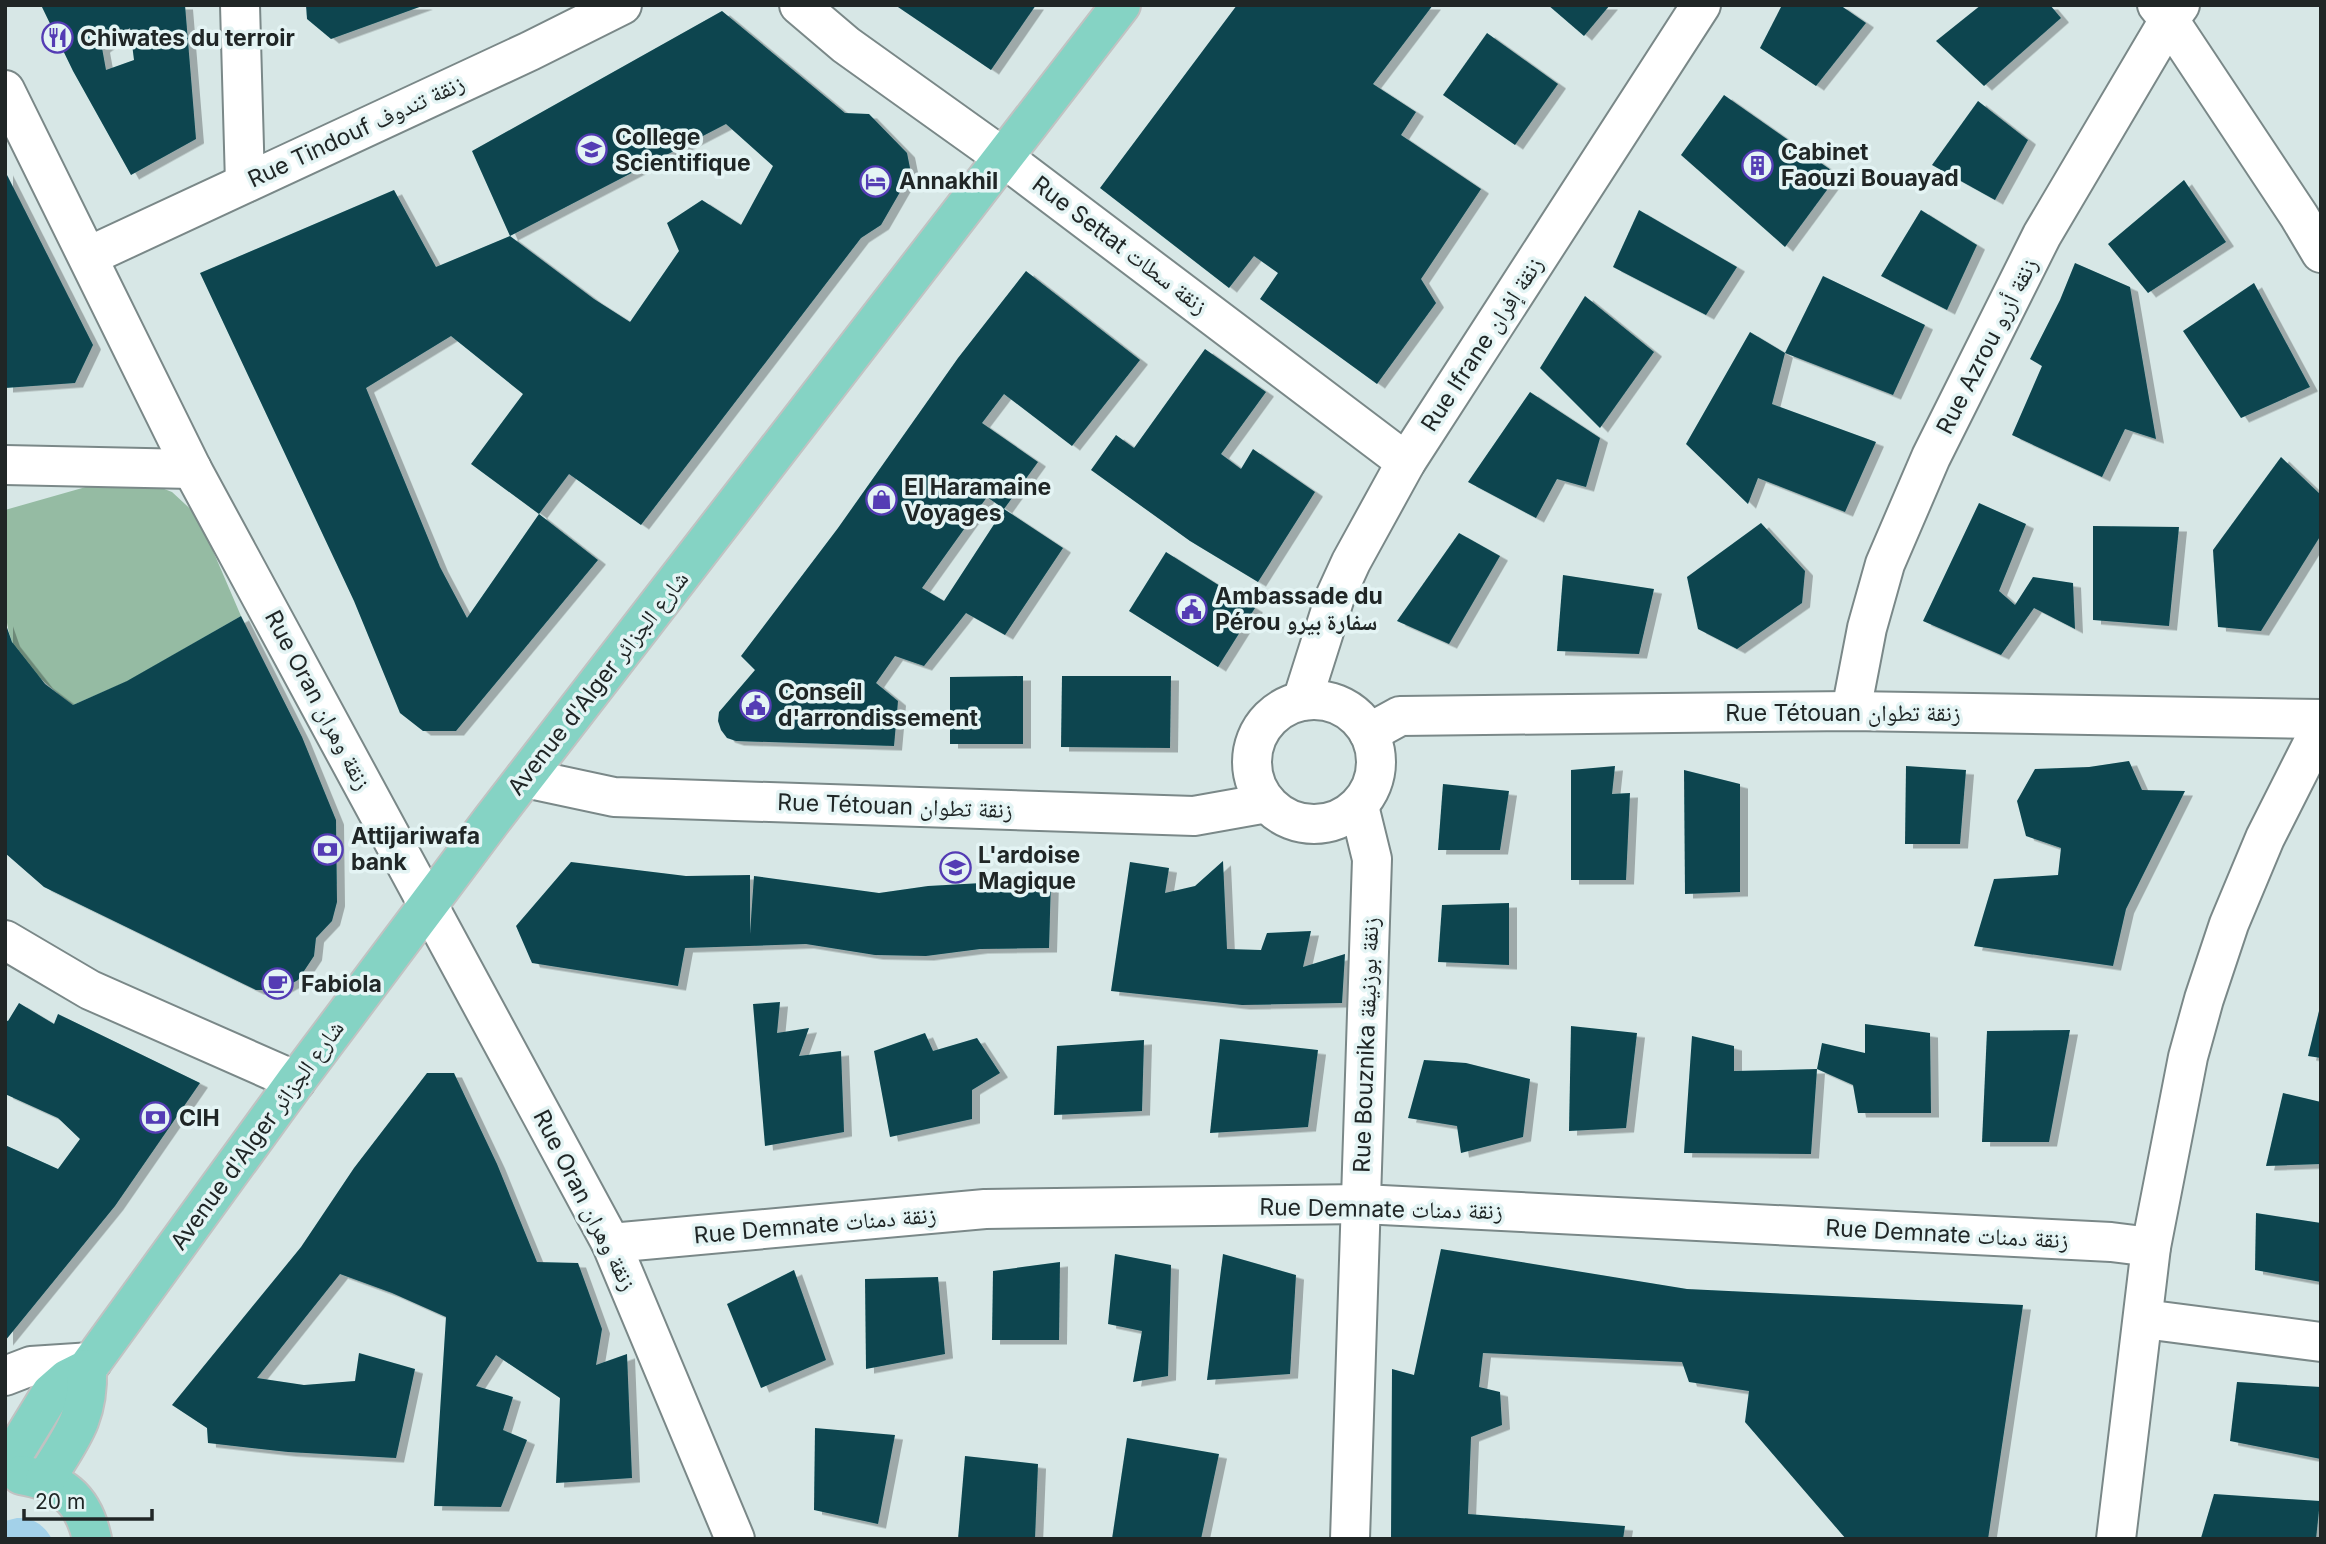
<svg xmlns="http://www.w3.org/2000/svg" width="2326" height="1544" font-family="Inter,'Noto Naskh Arabic',sans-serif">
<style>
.green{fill:#95bba3}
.water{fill:#a3d1e9}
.building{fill:#09454f;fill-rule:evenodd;filter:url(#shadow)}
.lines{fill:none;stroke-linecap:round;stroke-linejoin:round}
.minor-casing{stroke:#7a8888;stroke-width:42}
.major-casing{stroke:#c1c2c2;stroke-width:42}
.minor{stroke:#fff;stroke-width:38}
.major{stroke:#85d3c4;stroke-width:38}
.labels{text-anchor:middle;stroke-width:7;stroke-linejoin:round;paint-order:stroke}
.poi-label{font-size:23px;font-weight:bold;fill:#202626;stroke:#e4f4f4;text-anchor:start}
.street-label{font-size:23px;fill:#202626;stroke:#e4f4f4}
</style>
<defs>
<filter id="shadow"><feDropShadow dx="8" dy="4.5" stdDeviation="0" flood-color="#0004"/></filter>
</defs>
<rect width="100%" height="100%" fill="#d7e7e6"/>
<path class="green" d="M128,475L172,492L198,516L241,616L128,681L73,705C53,691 19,662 11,639C0,608 5,545 5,510Z"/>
<path class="water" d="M17,1518C34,1518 44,1525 52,1539H5V1521Z"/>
<g class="building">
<path d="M41,5H185L196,139L131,175L73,71ZM130,28L134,60L106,70L102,48Z"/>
<polygon points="306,5 425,5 331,39 307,19"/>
<polygon points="895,5 1036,5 991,70"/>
<polygon points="1237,5 1433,5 1373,84 1416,112 1401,135 1481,189 1421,279 1436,303 1377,384 1260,299 1278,273 1254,256 1229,288 1100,188"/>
<polygon points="1548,5 1610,5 1584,36"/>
<polygon points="1782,5 1840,5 1866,23 1816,86 1760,48"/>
<polygon points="1981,5 2050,5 2061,18 1984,86 1936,41"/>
<path d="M722,11L845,113L869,114L907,153L911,173L881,225L861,238L641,525L569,474L539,514L471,464L523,394L451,336L366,388L440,567L467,618L539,514L598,560L456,731H423L400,713L354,601L200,273L394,190L436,267L510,236L472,151ZM726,124L773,166L741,225L702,200L667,223L679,251L630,322L594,299L510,236Z"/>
<polygon points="1487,33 1558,84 1515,145 1443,95"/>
<polygon points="1724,95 1838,175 1785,247 1681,155"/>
<polygon points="1978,101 2028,140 1995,200 1932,165"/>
<polygon points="5,171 93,345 75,383 5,388"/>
<polygon points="2184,180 2226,242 2148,293 2108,244"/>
<polygon points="1639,210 1737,267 1706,315 1613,267"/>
<polygon points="1921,210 1977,245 1947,310 1881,276"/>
<polygon points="2075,263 2130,287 2156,439 2125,429 2102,477 2012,435 2042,366 2030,359 2060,300"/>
<polygon points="1026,271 1140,360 1072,446 1004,394 982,423 1038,462 1004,509 987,497 922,588 944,601 1004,509 1063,548 1005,635 966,613 924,666 895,656 876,683 898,701 894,746 736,741 727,738 721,730 718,721 719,712 755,670 741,656 838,528 958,358"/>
<polygon points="1823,276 1925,325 1893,395 1785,353"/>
<polygon points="2254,283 2310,387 2241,418 2183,331"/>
<polygon points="1585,296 1654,352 1600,428 1540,368"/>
<polygon points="1750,332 1785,353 1772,404 1876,442 1845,512 1758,478 1748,504 1686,444"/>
<polygon points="1205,349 1266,392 1221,454 1241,469 1253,449 1315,492 1258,582 1190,541 1091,470 1116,435 1134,448"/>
<polygon points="1530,392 1600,438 1586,487 1557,479 1536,518 1468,482"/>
<polygon points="2281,457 2321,495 2321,535 2261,631 2218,627 2213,550"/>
<polygon points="1979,503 2026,524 1999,591 2015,605 2033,577 2073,583 2075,629 2034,608 2001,655 1923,621"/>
<polygon points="1761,523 1805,571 1802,603 1737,649 1698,629 1687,577"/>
<polygon points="2093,526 2179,527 2169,626 2093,620"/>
<polygon points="1459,533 1500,556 1449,644 1397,621"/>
<polygon points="1166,552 1255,608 1218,667 1129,611"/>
<polygon points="1563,575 1654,589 1639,654 1557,651"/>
<polygon points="241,616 302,737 336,820 337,902 332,921 316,938 314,956 298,980 280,990 256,990 44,887 5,853 5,622 12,642 45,684 73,705 127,681"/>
<polygon points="1023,676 1023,744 950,744 950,677"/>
<polygon points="1062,676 1171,676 1170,748 1061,747"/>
<polygon points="2129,761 2142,790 2185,791 2126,909 2113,966 1974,946 1994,879 2058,875 2061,848 2026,836 2017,801 2035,769 2089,767"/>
<polygon points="1615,766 1612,794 1630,793 1626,880 1571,880 1571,770"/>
<polygon points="1906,766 1966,770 1960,844 1905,844"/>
<polygon points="1684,770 1740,784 1740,892 1685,894"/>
<polygon points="1443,784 1509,791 1500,850 1438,850"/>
<polygon points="1223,861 1227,949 1261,950 1267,933 1311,931 1303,967 1345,954 1342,1003 1242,1005 1111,991 1130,862 1169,868 1165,893 1195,886"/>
<polygon points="571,862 686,876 750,875 750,934 754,876 879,893 928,886 1051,879 1049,948 980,949 926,956 875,955 806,944 685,948 678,986 532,963 516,926"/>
<polygon points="1509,903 1509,965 1438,962 1442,905"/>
<polygon points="780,1002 777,1033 809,1028 799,1056 841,1051 844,1132 765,1146 753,1004"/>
<polygon points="19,1003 54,1024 58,1014 200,1083 115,1206 5,1341 5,1145 58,1169 80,1139 58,1118 5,1094 5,1020 8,1021"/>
<polygon points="2320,1007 2321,1007 2321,1058 2308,1056"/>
<polygon points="1865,1024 1930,1033 1931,1113 1858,1113 1853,1085 1817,1069 1822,1043 1865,1053"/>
<polygon points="1571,1026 1637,1033 1626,1128 1569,1131"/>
<polygon points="2070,1030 2049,1142 1982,1142 1987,1031"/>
<polygon points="925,1033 933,1051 977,1038 1000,1073 972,1090 972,1119 890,1137 874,1051"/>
<polygon points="1692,1036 1734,1046 1734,1071 1817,1069 1811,1154 1684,1153"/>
<polygon points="1220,1039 1318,1050 1308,1127 1210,1133"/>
<polygon points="1144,1040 1142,1111 1054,1115 1057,1046"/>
<polygon points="1424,1060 1466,1063 1530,1079 1523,1137 1461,1153 1457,1126 1408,1118"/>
<polygon points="427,1073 454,1073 497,1164 537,1262 578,1263 602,1329 596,1365 627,1354 632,1478 556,1483 560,1398 496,1355 476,1386 513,1397 503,1430 527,1440 501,1507 434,1506 446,1317 392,1293 340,1274 257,1378 304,1385 355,1381 359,1353 415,1369 396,1458 288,1452 208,1443 207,1428 172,1405 301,1247 354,1168"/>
<polygon points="2283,1093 2321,1102 2321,1164 2266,1166"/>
<polygon points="2256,1213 2321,1223 2321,1282 2255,1270"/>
<polygon points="1441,1249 1687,1289 2023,1305 1988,1539 1846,1539 1745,1422 1749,1391 1689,1382 1682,1362 1483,1353 1479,1387 1500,1392 1502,1425 1471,1437 1468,1514 1625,1526 1623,1539 1391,1539 1392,1369 1414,1375"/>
<polygon points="1115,1254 1171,1265 1168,1376 1133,1382 1142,1331 1108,1324"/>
<polygon points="1223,1254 1296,1275 1290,1374 1207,1380"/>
<polygon points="1060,1262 1059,1340 992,1340 993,1271"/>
<polygon points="794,1270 826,1360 761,1388 727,1304"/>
<polygon points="938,1277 945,1354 866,1369 865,1279"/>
<polygon points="2237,1382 2321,1387 2321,1459 2230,1441"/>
<polygon points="815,1428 895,1435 878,1524 814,1510"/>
<polygon points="1127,1438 1219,1454 1201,1539 1112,1539"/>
<polygon points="965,1456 1038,1464 1035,1539 958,1539"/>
<polygon points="2214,1494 2320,1501 2316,1539 2201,1538"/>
</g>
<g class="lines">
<defs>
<g id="minor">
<polyline points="240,5 245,183"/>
<polyline points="799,5 846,45 1004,158 1406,462"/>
<polyline points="2157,5 2169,20 2299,216 2321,253"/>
<polyline points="5,90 192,469 611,1243 735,1539"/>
<polyline points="89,256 530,51 622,5"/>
<polyline points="5,465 192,469"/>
<circle cx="1314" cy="762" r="62"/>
<polyline points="1302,701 1335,597 1351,562 1406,462 1701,5"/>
<polyline points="1851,711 1867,628 1885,564 1931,457 2042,235 2169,20 2180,5"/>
<polyline points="1369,733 1400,716 1851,711 2321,719"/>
<polyline points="525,778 614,797 1194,816 1267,803"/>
<polyline points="5,940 90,990 296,1081"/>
<polyline points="611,1243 985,1209 1362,1204 2111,1242 2151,1247"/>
<polyline points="2144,1319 2321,1342"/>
<polyline points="5,1376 31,1366 92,1362"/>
<polyline points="1350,1539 1372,859 1359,806"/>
<polyline points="2116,1539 2151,1247 2188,1057 2204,999 2229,924 2265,838 2321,727"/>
</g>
<g id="major">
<polyline points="5,1468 51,1393 67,1379 87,1369 296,1081 491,821 1121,5"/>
<path d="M21,1475C61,1482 83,1497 92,1539"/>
<path d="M45,1480C70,1439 89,1419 87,1369"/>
</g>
</defs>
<use href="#minor" class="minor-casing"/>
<use href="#major" class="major-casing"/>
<use href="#minor" class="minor"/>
<use href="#major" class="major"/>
</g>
<defs>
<symbol id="restaurant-ring" viewBox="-11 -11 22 22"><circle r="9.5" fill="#e4f4f4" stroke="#543cb4" stroke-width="1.5"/><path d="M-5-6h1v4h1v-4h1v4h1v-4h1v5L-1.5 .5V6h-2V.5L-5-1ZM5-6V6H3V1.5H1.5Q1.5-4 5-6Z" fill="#543cb4"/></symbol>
<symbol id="school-ring" viewBox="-11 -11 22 22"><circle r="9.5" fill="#e4f4f4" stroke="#543cb4" stroke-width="1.5"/><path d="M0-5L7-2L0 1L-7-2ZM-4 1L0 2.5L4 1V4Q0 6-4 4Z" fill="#543cb4"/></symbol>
<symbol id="building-ring" viewBox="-11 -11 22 22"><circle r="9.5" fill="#e4f4f4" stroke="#543cb4" stroke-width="1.5"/><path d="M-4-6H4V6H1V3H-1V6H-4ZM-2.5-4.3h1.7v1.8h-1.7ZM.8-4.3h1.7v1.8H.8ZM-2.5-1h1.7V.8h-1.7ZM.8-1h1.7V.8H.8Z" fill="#543cb4"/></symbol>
<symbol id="hotel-ring" viewBox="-11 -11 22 22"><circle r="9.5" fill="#e4f4f4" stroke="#543cb4" stroke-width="1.5"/><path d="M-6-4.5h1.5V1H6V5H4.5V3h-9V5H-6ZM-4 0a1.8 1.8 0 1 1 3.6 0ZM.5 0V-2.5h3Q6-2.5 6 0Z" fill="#543cb4"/></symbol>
<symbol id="shop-ring" viewBox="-11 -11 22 22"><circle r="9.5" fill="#e4f4f4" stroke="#543cb4" stroke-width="1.5"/><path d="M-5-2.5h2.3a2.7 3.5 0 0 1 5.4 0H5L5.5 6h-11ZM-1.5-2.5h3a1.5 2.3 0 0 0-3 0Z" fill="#543cb4"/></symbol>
<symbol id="civic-ring" viewBox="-11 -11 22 22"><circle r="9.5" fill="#e4f4f4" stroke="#543cb4" stroke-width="1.5"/><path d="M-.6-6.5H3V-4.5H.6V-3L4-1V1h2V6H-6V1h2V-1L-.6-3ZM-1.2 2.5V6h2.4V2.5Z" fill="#543cb4"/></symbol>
<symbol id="bank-ring" viewBox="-11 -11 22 22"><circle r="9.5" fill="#e4f4f4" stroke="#543cb4" stroke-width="1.5"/><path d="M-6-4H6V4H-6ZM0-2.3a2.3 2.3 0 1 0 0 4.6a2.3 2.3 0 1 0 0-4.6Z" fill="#543cb4"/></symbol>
<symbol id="cafe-ring" viewBox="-11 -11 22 22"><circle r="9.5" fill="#e4f4f4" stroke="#543cb4" stroke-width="1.5"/><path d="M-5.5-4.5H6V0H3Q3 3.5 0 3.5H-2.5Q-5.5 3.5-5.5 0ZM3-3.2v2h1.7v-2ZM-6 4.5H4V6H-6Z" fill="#543cb4"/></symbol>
</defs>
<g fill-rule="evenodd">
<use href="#restaurant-ring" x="40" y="20" width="35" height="35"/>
<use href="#school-ring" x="574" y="132" width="35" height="35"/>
<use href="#building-ring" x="1740" y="148" width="35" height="35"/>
<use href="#hotel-ring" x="858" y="164" width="35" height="35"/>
<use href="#shop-ring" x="864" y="482" width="35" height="35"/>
<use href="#civic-ring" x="1174" y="592" width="35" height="35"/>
<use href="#civic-ring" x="738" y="688" width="35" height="35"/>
<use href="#bank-ring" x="310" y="832" width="35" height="35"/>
<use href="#school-ring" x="938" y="850" width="35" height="35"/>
<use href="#cafe-ring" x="260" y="966" width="35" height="35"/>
<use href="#bank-ring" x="138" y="1100" width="35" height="35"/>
</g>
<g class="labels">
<g class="poi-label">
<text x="80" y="46">Chiwates du terroir</text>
<text x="615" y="145">College<tspan x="615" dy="26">Scientifique</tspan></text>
<text x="1781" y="160">Cabinet<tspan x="1781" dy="26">Faouzi Bouayad</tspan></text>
<text x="899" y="189">Annakhil</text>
<text x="904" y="495">El Haramaine<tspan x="904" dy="26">Voyages</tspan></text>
<text x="1215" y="604">Ambassade du<tspan x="1215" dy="26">Pérou سفارة بيرو</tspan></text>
<text x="778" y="700">Conseil<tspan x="778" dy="26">d'arrondissement</tspan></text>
<text x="351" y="844">Attijariwafa<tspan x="351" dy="26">bank</tspan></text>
<text x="978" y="863">L'ardoise<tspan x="978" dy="26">Magique</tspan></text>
<text x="301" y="992">Fabiola</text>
<text x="179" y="1126">CIH</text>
</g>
<g class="street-label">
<text transform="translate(356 131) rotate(-25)" y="8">Rue Tindouf زنقة تندوف</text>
<text transform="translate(1120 245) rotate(37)" y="8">Rue Settat زنقة سطات</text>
<text transform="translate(1482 344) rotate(-57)" y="8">Rue Ifrane زنقة إفران</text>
<text transform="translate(1987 346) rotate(-63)" y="8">Rue Azrou زنقة أزرو</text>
<text transform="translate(598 683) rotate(-52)" y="8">Avenue d'Alger شارع الجزائر</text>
<text transform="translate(318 700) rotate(62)" y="8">Rue Oran زنقة وهران</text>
<text x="1843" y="721">Rue Tétouan زنقة تطوان</text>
<text transform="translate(895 806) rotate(2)" y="8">Rue Tétouan زنقة تطوان</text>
<text transform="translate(1366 1045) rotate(-88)" y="8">Rue Bouznika زنقة بوزنيقة</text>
<text transform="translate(257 1135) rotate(-54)" y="8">Avenue d'Alger شارع الجزائر</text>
<text transform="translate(585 1200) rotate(63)" y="8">Rue Oran زنقة وهران</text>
<text transform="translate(1381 1209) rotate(1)" y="8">Rue Demnate زنقة دمنات</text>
<text transform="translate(815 1225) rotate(-5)" y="8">Rue Demnate زنقة دمنات</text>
<text transform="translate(1947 1234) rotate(3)" y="8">Rue Demnate زنقة دمنات</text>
</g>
</g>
<rect width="2326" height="1544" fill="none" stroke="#202626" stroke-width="14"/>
<path d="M24 1509v10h128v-10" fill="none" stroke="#202626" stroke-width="3.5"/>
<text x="35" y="1509" font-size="21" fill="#202626" stroke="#e4f4f4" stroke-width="5" paint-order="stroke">20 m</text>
</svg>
